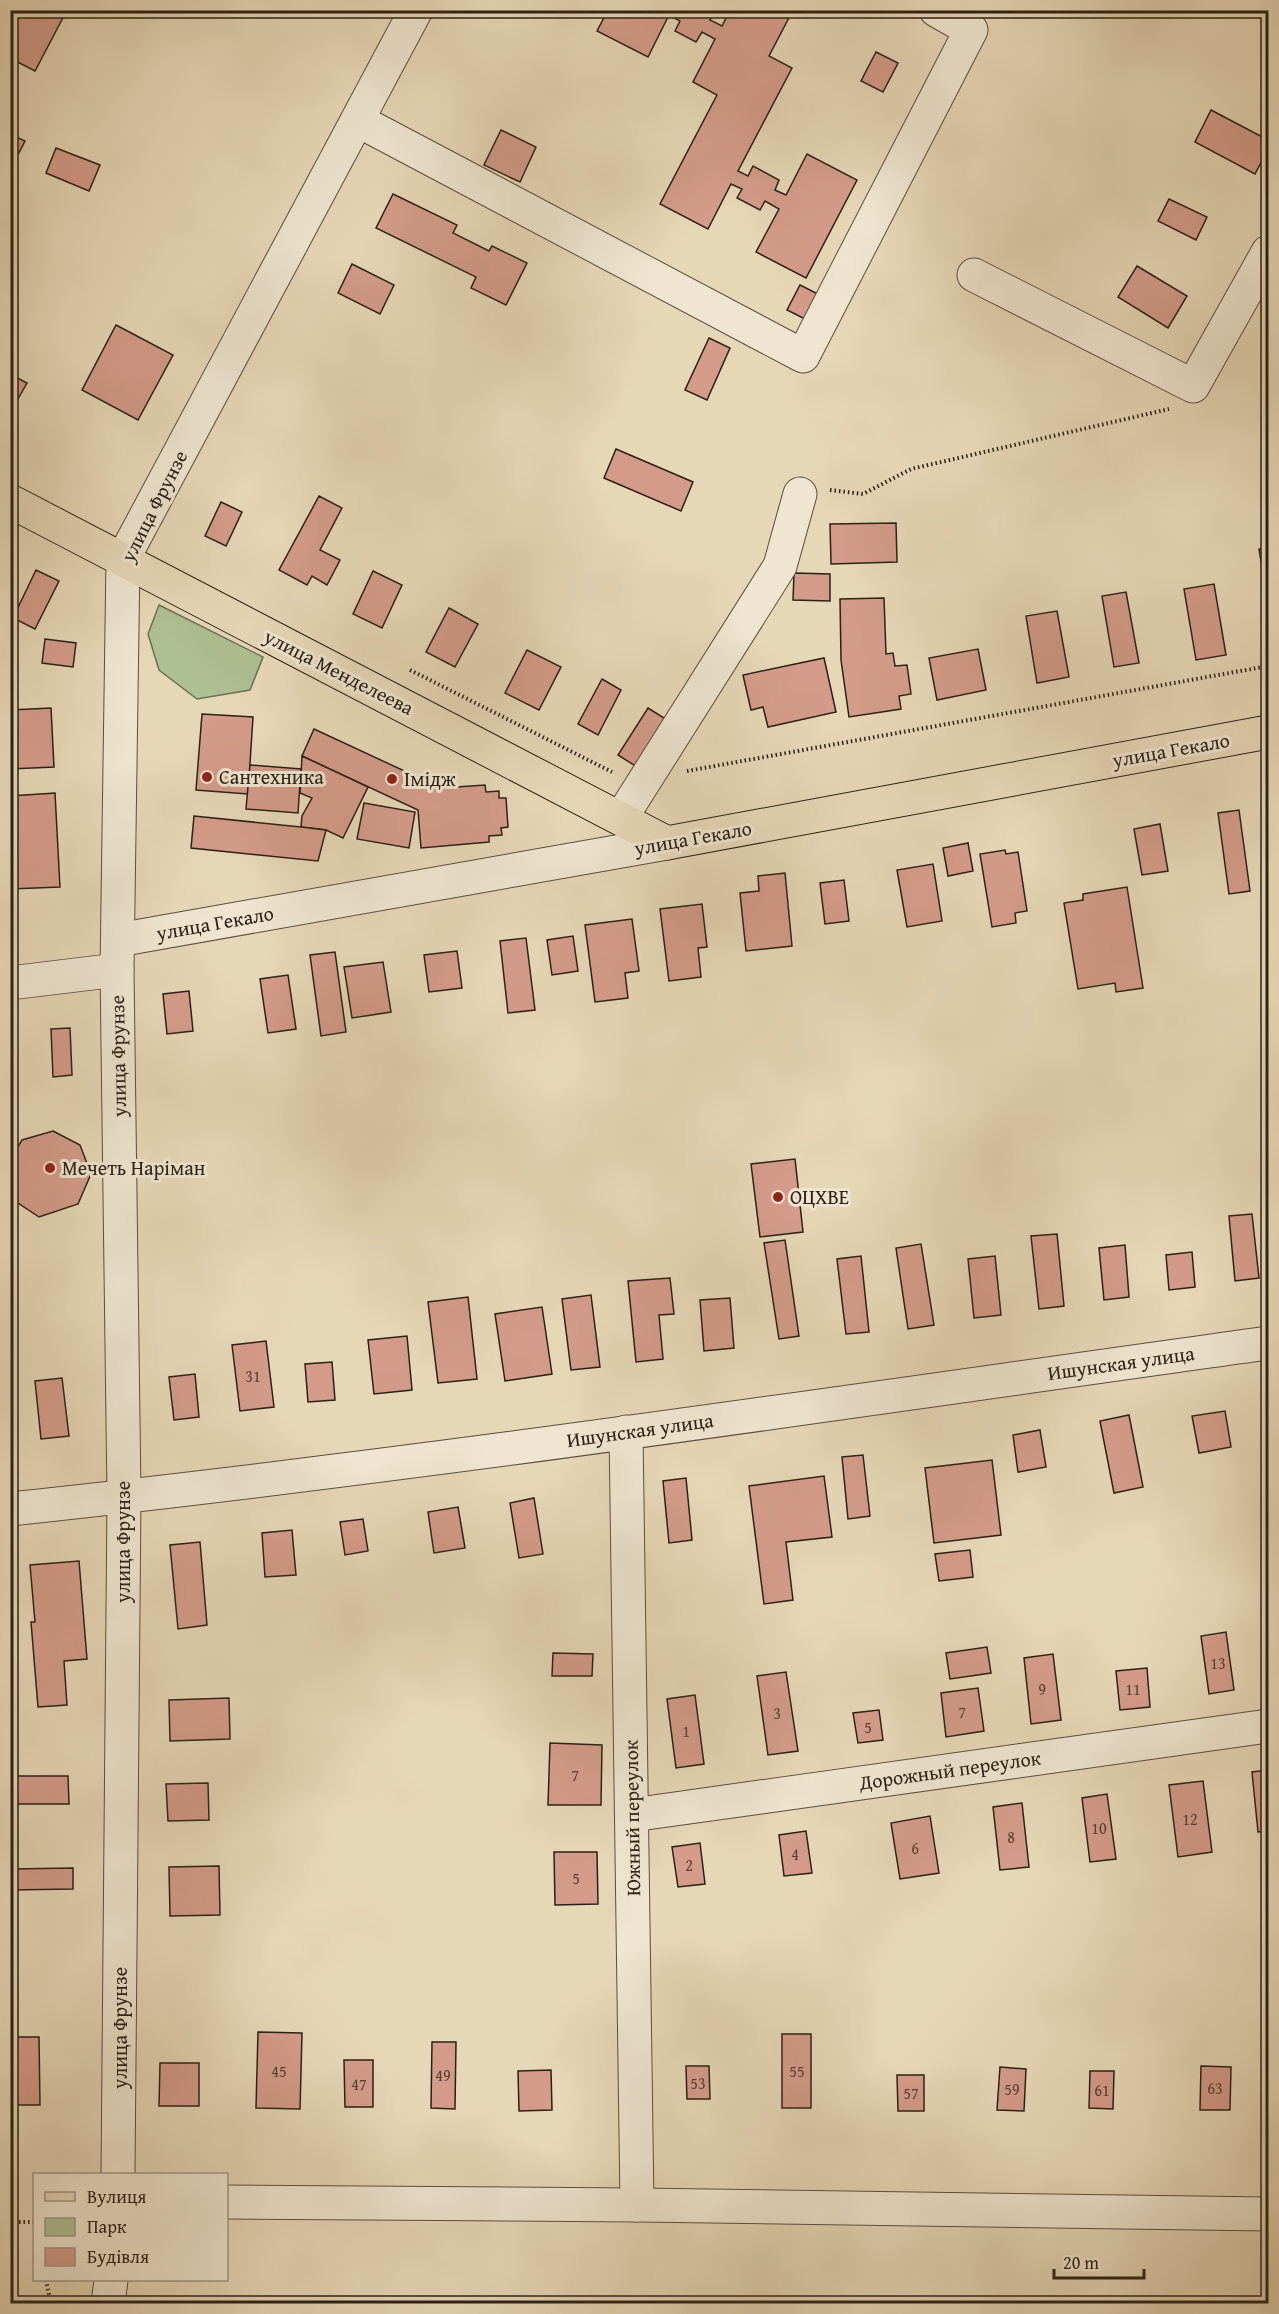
<svg xmlns="http://www.w3.org/2000/svg" width="1279" height="2314" font-family="'Gentium Book Plus',serif">
<style>
.green{fill:#aebf93;stroke:#6c7054;stroke-width:1.5}
.building{fill:#d49b8a;stroke:#2b2115;stroke-width:1.5}
.lines{fill:none;stroke-linecap:round;stroke-linejoin:round}
.minor-casing{stroke:#5a4e3e;stroke-width:35}
.major-casing{stroke:#2b2115;stroke-width:35}
.path{stroke:#2b2115;stroke-width:4;stroke-dasharray:1.5 3;stroke-linecap:butt}
.minor{stroke:#efe5d0;stroke-width:33}
.major{stroke:#e6d7b7;stroke-width:33}
.poi-dot{fill:#8f2418;stroke:#efe5d0;stroke-width:2}
.labels{text-anchor:middle;stroke-width:6;stroke-linejoin:round;paint-order:stroke}
.number-label{font-size:16px;fill:#554032}
.street-label{font-size:20px;fill:#2b2115;stroke:#efe5d0}
.poi-label{font-size:20px;fill:#2b2115;stroke:#efe5d0;text-anchor:start}
</style>
<rect width="100%" height="100%" fill="#e6d7b7"/>
<filter id="stains"><feTurbulence type="fractalNoise" baseFrequency=".00333" numOctaves="4"/><feColorMatrix values="0 0 0 0 .2 0 0 0 0 .09 0 0 0 0 .02 0 0 0 .5 -.17"/></filter>
<radialGradient id="worn" r=".72"><stop offset=".6" stop-color="#630" stop-opacity="0"/><stop offset="1" stop-color="#630" stop-opacity=".3"/></radialGradient>
<polygon class="green" points="159,605 263,657 250,690 197,699 159,670 148,634"/>
<g class="building">
<polygon points="10,10 67,10 35,71 10,58"/>
<polygon points="608,10 715,10 710,20 722,26 730,10 793,10 769,56 792,68 738,171 748,176 753,166 779,180 775,190 786,195 807,154 857,180 806,278 756,252 779,209 765,201 760,210 737,198 742,189 731,184 708,229 660,204 717,95 693,82 715,39 702,32 696,42 675,31 680,21 669,15 648,57 597,31"/>
<polygon points="876,52 898,63 883,92 861,81"/>
<polygon points="1211,110 1268,140 1268,149 1255,174 1195,142"/>
<polygon points="501,130 536,147 520,182 484,165"/>
<polygon points="10,134 25,141 10,170"/>
<polygon points="56,148 100,165 89,191 46,173"/>
<polygon points="393,194 457,225 453,233 489,251 492,246 527,263 506,305 471,288 476,277 376,228"/>
<polygon points="1169,199 1207,217 1196,240 1158,221"/>
<polygon points="352,264 394,285 380,314 338,293"/>
<polygon points="1137,266 1187,296 1168,328 1118,297"/>
<polygon points="800,285 822,296 809,321 787,310"/>
<polygon points="116,325 173,355 138,420 82,390"/>
<polygon points="709,338 730,348 707,400 685,390"/>
<polygon points="10,374 27,383 10,413"/>
<polygon points="616,449 693,482 681,511 604,478"/>
<polygon points="319,496 342,508 320,550 340,560 327,585 312,576 307,585 279,570"/>
<polygon points="221,502 242,512 226,546 205,536"/>
<polygon points="896,523 897,562 831,564 830,524"/>
<polygon points="1268,547 1268,591 1266,591 1259,549"/>
<polygon points="36,570 59,581 35,629 13,618"/>
<polygon points="373,571 402,585 382,628 353,614"/>
<polygon points="794,573 830,574 830,601 793,600"/>
<polygon points="1214,584 1226,655 1196,660 1184,589"/>
<polygon points="1126,592 1139,663 1114,667 1102,596"/>
<polygon points="884,598 886,654 893,653 895,666 907,665 911,694 899,696 901,709 849,717 841,660 840,599"/>
<polygon points="449,608 478,624 455,667 426,652"/>
<polygon points="1057,611 1069,677 1037,683 1026,616"/>
<polygon points="45,639 76,643 73,667 42,663"/>
<polygon points="978,649 986,690 937,700 929,658"/>
<polygon points="527,650 561,667 539,710 505,693"/>
<polygon points="824,658 836,712 768,727 763,707 751,710 743,675"/>
<polygon points="602,679 621,690 598,735 578,724"/>
<polygon points="51,708 54,767 10,769 10,710"/>
<polygon points="648,708 675,725 645,772 618,755"/>
<polygon points="202,714 253,717 248,794 196,790"/>
<polygon points="314,729 441,788 485,785 486,792 499,791 499,798 506,798 508,827 501,828 502,835 489,836 489,842 421,848 418,810 302,756"/>
<polygon points="302,756 368,787 343,838 326,830 301,827 302,816 312,798 300,793"/>
<polygon points="250,765 301,769 298,813 246,809"/>
<polygon points="55,793 60,887 10,889 10,796"/>
<polygon points="364,803 415,812 409,848 357,839"/>
<polygon points="1239,810 1250,891 1229,894 1218,813"/>
<polygon points="194,816 301,827 326,830 318,861 191,848"/>
<polygon points="1160,824 1168,871 1142,875 1134,829"/>
<polygon points="968,843 973,871 948,876 943,848"/>
<polygon points="1005,850 1006,854 1018,852 1027,911 1015,913 1016,923 992,927 980,854"/>
<polygon points="933,864 942,921 907,927 897,870"/>
<polygon points="785,873 792,946 746,951 740,893 759,891 758,876"/>
<polygon points="844,880 849,921 825,924 820,883"/>
<polygon points="1127,887 1143,988 1116,992 1115,983 1078,989 1064,903 1083,900 1083,894"/>
<polygon points="702,904 707,947 698,948 701,977 669,981 660,909"/>
<polygon points="632,919 639,971 625,973 628,998 595,1002 585,925"/>
<polygon points="573,936 578,971 552,975 547,940"/>
<polygon points="526,938 535,1010 508,1013 500,941"/>
<polygon points="457,951 462,988 429,992 424,955"/>
<polygon points="335,952 346,1032 321,1036 310,955"/>
<polygon points="383,962 391,1012 352,1018 344,967"/>
<polygon points="288,975 296,1029 268,1033 260,979"/>
<polygon points="189,991 193,1031 167,1034 163,994"/>
<polygon points="70,1028 72,1075 53,1077 51,1029"/>
<polygon points="53,1131 80,1145 91,1174 78,1204 39,1217 15,1201 10,1186 10,1161 22,1140"/>
<polygon points="795,1159 803,1232 760,1237 751,1164"/>
<polygon points="1252,1214 1259,1278 1235,1281 1229,1216"/>
<polygon points="1057,1234 1064,1306 1039,1309 1031,1236"/>
<polygon points="785,1240 799,1336 779,1339 764,1243"/>
<polygon points="921,1244 934,1325 908,1329 896,1248"/>
<polygon points="1125,1245 1129,1297 1104,1300 1099,1248"/>
<polygon points="1192,1252 1195,1287 1169,1290 1166,1255"/>
<polygon points="861,1256 869,1332 846,1334 837,1259"/>
<polygon points="995,1256 1001,1315 974,1318 968,1259"/>
<polygon points="670,1278 674,1314 659,1315 663,1359 636,1362 628,1281"/>
<polygon points="591,1295 600,1367 571,1370 562,1299"/>
<polygon points="468,1297 477,1379 438,1383 428,1302"/>
<polygon points="730,1298 734,1348 704,1351 700,1300"/>
<polygon points="542,1307 552,1374 505,1381 495,1314"/>
<polygon points="407,1336 412,1390 374,1394 368,1340"/>
<polygon points="266,1341 274,1407 240,1411 232,1345"/>
<polygon points="332,1362 335,1400 308,1402 305,1364"/>
<polygon points="195,1374 199,1417 174,1420 169,1377"/>
<polygon points="62,1378 69,1436 41,1439 35,1381"/>
<polygon points="1225,1411 1231,1447 1199,1453 1192,1416"/>
<polygon points="1129,1415 1143,1487 1114,1493 1100,1421"/>
<polygon points="1040,1430 1046,1467 1018,1472 1013,1435"/>
<polygon points="863,1455 870,1516 848,1519 842,1457"/>
<polygon points="992,1460 1001,1535 934,1543 925,1468"/>
<polygon points="824,1476 832,1537 786,1542 793,1600 764,1604 749,1486"/>
<polygon points="686,1478 692,1540 669,1543 663,1481"/>
<polygon points="534,1498 543,1554 519,1558 510,1503"/>
<polygon points="458,1507 465,1548 434,1553 428,1512"/>
<polygon points="363,1519 368,1551 345,1555 340,1522"/>
<polygon points="292,1530 296,1575 265,1577 262,1533"/>
<polygon points="200,1542 207,1625 178,1629 170,1545"/>
<polygon points="970,1550 973,1577 939,1581 935,1554"/>
<polygon points="79,1561 87,1659 64,1661 67,1705 38,1707 31,1622 35,1622 30,1565"/>
<polygon points="1226,1632 1234,1690 1209,1694 1201,1636"/>
<polygon points="987,1647 991,1673 950,1679 946,1653"/>
<polygon points="553,1653 593,1654 592,1676 552,1676"/>
<polygon points="1053,1654 1061,1720 1031,1724 1024,1658"/>
<polygon points="1147,1668 1150,1707 1120,1710 1116,1671"/>
<polygon points="786,1672 798,1751 768,1755 757,1676"/>
<polygon points="978,1688 984,1731 946,1737 941,1693"/>
<polygon points="695,1695 704,1764 676,1768 667,1699"/>
<polygon points="229,1698 230,1739 170,1741 169,1700"/>
<polygon points="879,1710 883,1740 858,1743 853,1713"/>
<polygon points="550,1743 602,1745 601,1805 548,1805"/>
<polygon points="1268,1770 1268,1831 1258,1832 1252,1772"/>
<polygon points="13,1776 68,1776 69,1804 13,1804"/>
<polygon points="1203,1781 1212,1852 1178,1857 1169,1785"/>
<polygon points="208,1783 209,1820 168,1821 166,1784"/>
<polygon points="1107,1794 1116,1859 1090,1862 1082,1798"/>
<polygon points="1022,1803 1029,1867 1000,1870 993,1807"/>
<polygon points="930,1816 939,1873 900,1879 891,1823"/>
<polygon points="806,1831 812,1873 784,1876 779,1835"/>
<polygon points="700,1843 705,1884 678,1887 672,1847"/>
<polygon points="554,1852 597,1852 598,1904 555,1905"/>
<polygon points="219,1866 220,1915 170,1916 169,1867"/>
<polygon points="73,1868 73,1889 10,1890 10,1869"/>
<polygon points="258,2032 302,2033 300,2109 256,2108"/>
<rect x="782" y="2034" width="29" height="74"/>
<polygon points="11,2037 39,2037 40,2105 13,2105"/>
<polygon points="432,2042 456,2042 455,2109 431,2108"/>
<polygon points="344,2060 373,2060 373,2107 345,2107"/>
<polygon points="160,2063 199,2063 199,2106 159,2106"/>
<polygon points="686,2066 709,2066 710,2099 687,2099"/>
<polygon points="1201,2066 1231,2067 1230,2110 1200,2110"/>
<polygon points="1000,2067 1026,2069 1024,2111 997,2110"/>
<polygon points="551,2070 552,2110 519,2111 518,2071"/>
<polygon points="1090,2071 1114,2071 1113,2109 1089,2108"/>
<polygon points="897,2075 924,2075 924,2111 898,2111"/>
</g>
<g class="lines">
<defs>
<g id="minor">
<polyline points="359,121 803,356 971,30 936,10"/>
<polyline points="974,275 1193,386 1268,252"/>
<polyline points="621,818 780,566 800,494"/>
<polyline points="118,940 667,843"/>
<polyline points="10,983 117,970"/>
<polyline points="626,1432 637,2205"/>
<path d="M10,1509C431,1464 850,1401 1268,1343"/>
<polyline points="632,1815 1268,1726"/>
<polyline points="118,2174 124,1496 117,970 123,559 416,10"/>
<polyline points="226,2202 637,2205 1268,2214"/>
<polyline points="108,2304 111,2280"/>
</g>
<polyline id="major" points="10,501 667,843 1268,732"/>
</defs>
<use href="#minor" class="minor-casing"/>
<use href="#major" class="major-casing"/>
<g class="path">
<polyline points="830,490 863,494 911,469 1169,409"/>
<polyline points="410,670 612,772"/>
<polyline points="687,771 1268,666"/>
<polyline points="10,2222 34,2222"/>
<polyline points="46,2280 51,2304"/>
</g>
<use href="#minor" class="minor"/>
<use href="#major" class="major"/>
</g>
<g class="poi-dot">
<circle cx="207" cy="777" r="6"/>
<circle cx="392" cy="779" r="6"/>
<circle cx="50" cy="1168" r="6"/>
<circle cx="778" cy="1197" r="6"/>
</g>
<g class="labels">
<g class="number-label">
<text x="253" y="1382">31</text>
<text x="1218" y="1669">13</text>
<text x="1042" y="1695">9</text>
<text x="1133" y="1695">11</text>
<text x="962" y="1718">7</text>
<text x="777" y="1719">3</text>
<text x="868" y="1733">5</text>
<text x="686" y="1737">1</text>
<text x="575" y="1781">7</text>
<text x="1190" y="1825">12</text>
<text x="1099" y="1834">10</text>
<text x="1011" y="1843">8</text>
<text x="915" y="1854">6</text>
<text x="795" y="1860">4</text>
<text x="689" y="1871">2</text>
<text x="576" y="1884">5</text>
<text x="279" y="2077">45</text>
<text x="797" y="2077">55</text>
<text x="443" y="2081">49</text>
<text x="698" y="2089">53</text>
<text x="359" y="2090">47</text>
<text x="1215" y="2094">63</text>
<text x="1012" y="2095">59</text>
<text x="1102" y="2096">61</text>
<text x="911" y="2099">57</text>
</g>
<g class="street-label">
<text transform="translate(154 506) rotate(-63)" y="7">улица Фрунзе</text>
<text transform="translate(339 672) rotate(27)" y="7">улица Менделеева</text>
<text transform="translate(1171 750) rotate(-10)" y="7">улица Гекало</text>
<text transform="translate(693 838) rotate(-10)" y="7">улица Гекало</text>
<text transform="translate(215 923) rotate(-10)" y="7">улица Гекало</text>
<text transform="translate(118 1056) rotate(-91)" y="7">улица Фрунзе</text>
<text transform="translate(1121 1363) rotate(-8)" y="7">Ишунская улица</text>
<text transform="translate(640 1430) rotate(-8)" y="7">Ишунская улица</text>
<text transform="translate(123 1542) rotate(-90)" y="7">улица Фрунзе</text>
<text transform="translate(950 1770) rotate(-8)" y="7">Дорожный переулок</text>
<text transform="translate(632 1818) rotate(-91)" y="7">Южный переулок</text>
<text transform="translate(120 2028) rotate(-90)" y="7">улица Фрунзе</text>
</g>
<g class="poi-label">
<text x="219" y="784">Сантехника</text>
<text x="404" y="786">Імідж</text>
<text x="62" y="1175">Мечеть Наріман</text>
<text x="790" y="1204">ОЦХВЕ</text>
</g>
</g>
<rect width="1279" height="2314" fill="none" stroke="#e6d7b7" stroke-width="36"/>
<rect x="12" y="12" width="1255" height="2290" fill="none" stroke="#2b2115" stroke-width="3"/>
<rect x="18" y="18" width="1243" height="2278" fill="none" stroke="#2b2115" stroke-width="1.5"/>
<rect x="33" y="2173" width="195" height="108" fill="#efe5d0" stroke="#a19785" stroke-width="1.5"/>
<rect x="45" y="2192" width="30" height="9" fill="#e6d7b7" stroke="#a19785" stroke-width="1.5"/>
<text x="87" y="2203" font-size="18" fill="#2b2115">Вулиця</text>
<rect x="45" y="2218" width="30" height="18" fill="#aebf93" stroke="#a19785" stroke-width="1.5"/>
<text x="87" y="2233" font-size="18" fill="#2b2115">Парк</text>
<rect x="45" y="2248" width="30" height="18" fill="#d49b8a" stroke="#a19785" stroke-width="1.5"/>
<text x="87" y="2263" font-size="18" fill="#2b2115">Будівля</text>
<path d="M1054 2269v9h90v-9" fill="none" stroke="#2b2115" stroke-width="3"/>
<text x="1063" y="2269" font-size="18" fill="#2b2115" stroke="#efe5d0" stroke-width="4.5" paint-order="stroke">20 m</text>
<rect width="100%" height="100%" filter="url(#stains)"/>
<rect width="100%" height="100%" fill="url(#worn)"/>
</svg>
